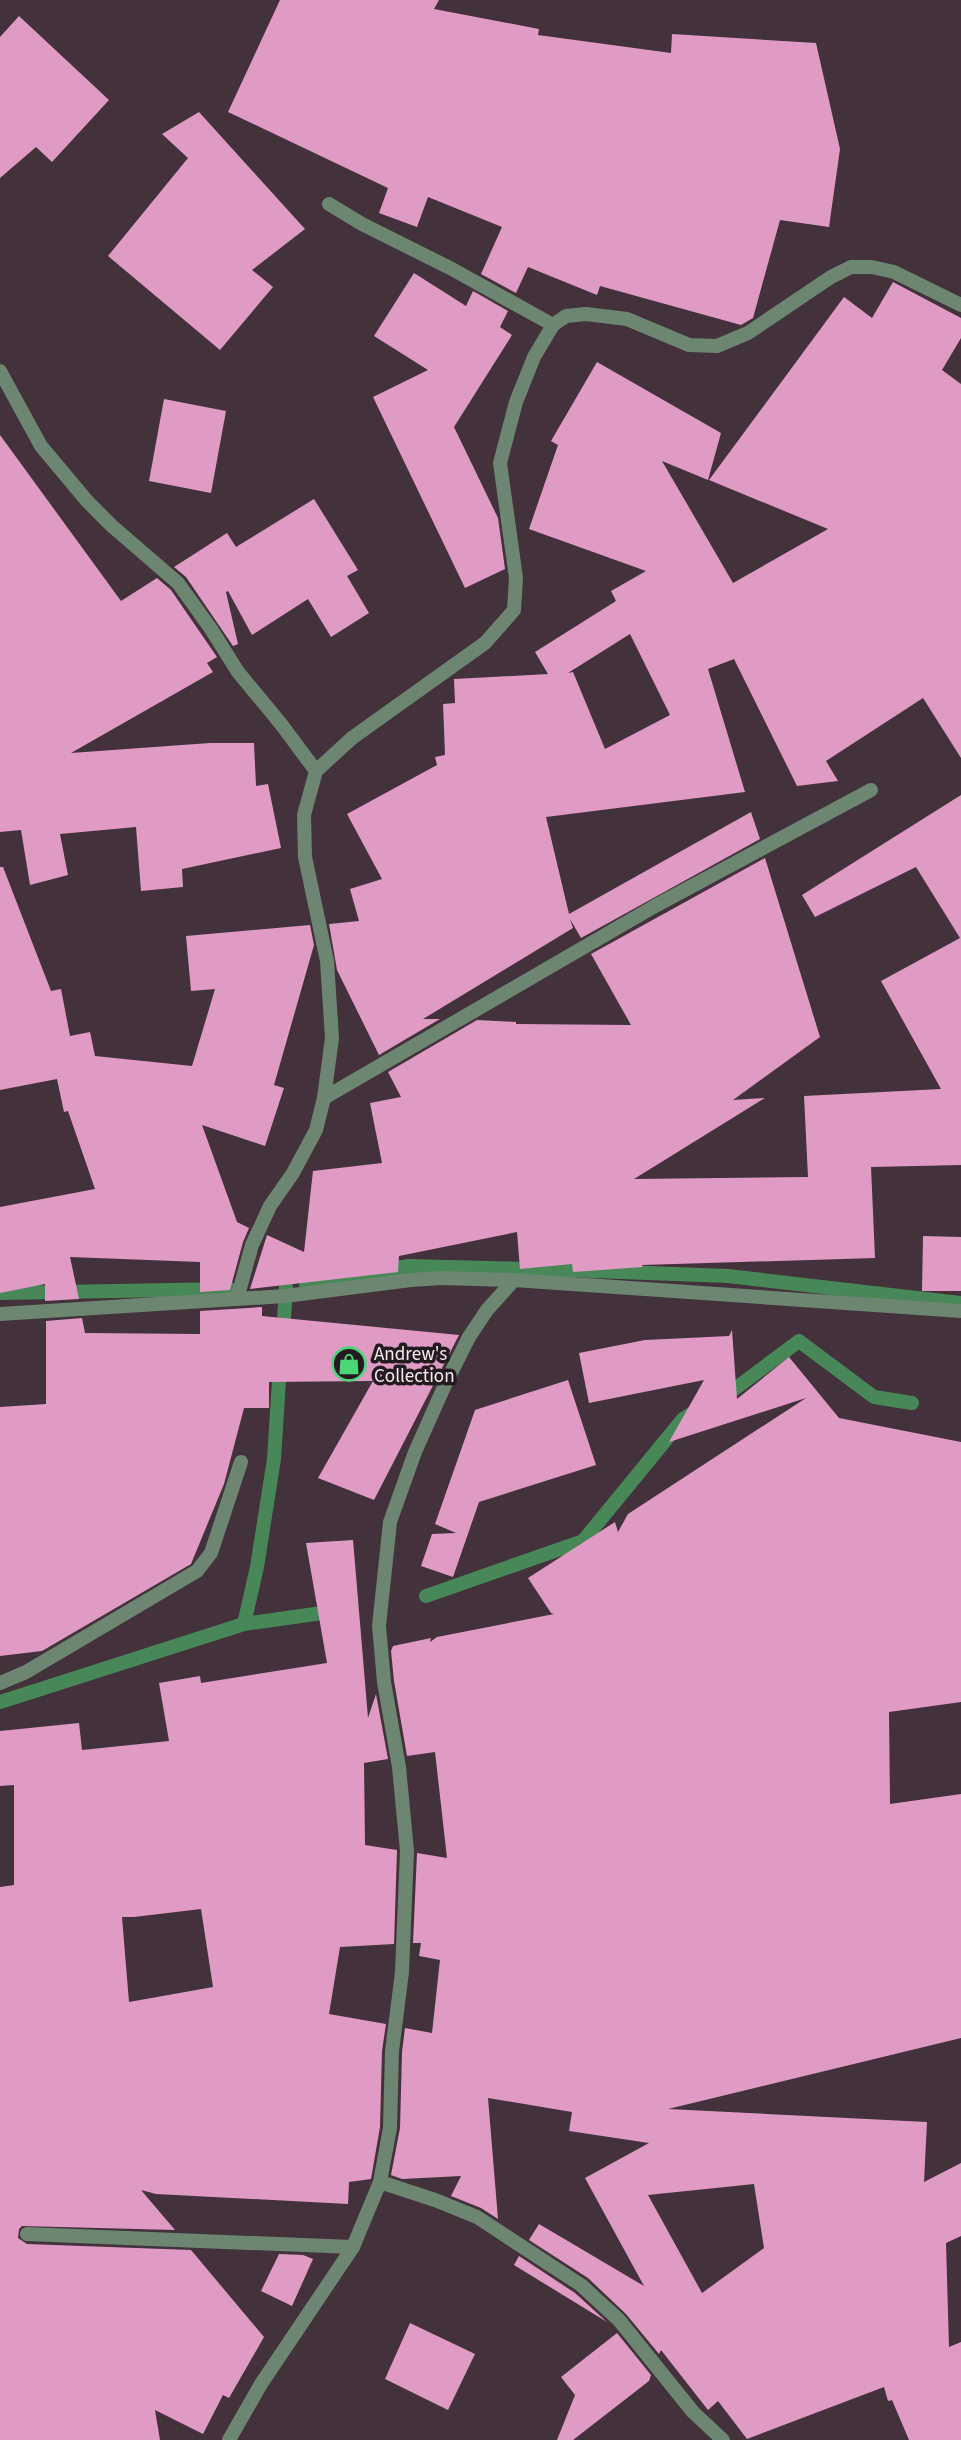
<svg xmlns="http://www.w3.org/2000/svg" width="961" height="2440" font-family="'Source Sans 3',sans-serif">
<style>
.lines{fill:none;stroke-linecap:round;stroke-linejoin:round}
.stream{stroke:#488858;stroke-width:14}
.building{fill:#e09bc5;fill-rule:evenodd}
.minor{stroke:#6c8671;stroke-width:14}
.labels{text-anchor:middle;stroke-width:7;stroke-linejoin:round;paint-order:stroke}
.poi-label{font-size:19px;fill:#f6eaf1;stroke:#241b20;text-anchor:start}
</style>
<rect width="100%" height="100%" fill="#43313b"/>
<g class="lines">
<g class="stream">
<polyline points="306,1285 408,1266 568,1270 728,1276 961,1303"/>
<polyline points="0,1293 230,1289"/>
<polyline points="283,1335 286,1287"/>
<polyline points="720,1397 736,1388 799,1341 874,1397 912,1403"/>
<polyline points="426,1596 583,1541 683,1419 696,1411"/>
<polyline points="244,1624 336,1611"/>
<polyline points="0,1702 244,1624 257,1567 274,1459 280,1365"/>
</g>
</g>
<g class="building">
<polygon points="280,0 439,0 434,9 539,29 538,35 671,53 672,34 816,43 840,149 829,227 780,220 753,318 741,325 600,286 597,295 528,267 516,293 481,274 502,227 428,197 417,227 379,213 388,188 228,112"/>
<polygon points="19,16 109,100 52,162 36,147 0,178 0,37"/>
<polygon points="199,112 305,229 252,270 273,287 220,350 108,256 188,158 162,134"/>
<polygon points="414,273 466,306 473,291 508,311 500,327 512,335 454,427 498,518 505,569 465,588 373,397 428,370 374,336"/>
<path d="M893,282L961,318V338L942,370L961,384V758L923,698L826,761L838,781L797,786L734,659L708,669L745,792L546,817L569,914L751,812L760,839L581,938L570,919L573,928L423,1019H440L379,1055L337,970L329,924L359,921L350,889L382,879L347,814L437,765L435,757L445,755L443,704L455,703L454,679L548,674L535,652L616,601L611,591L646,571L529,529L558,445L551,441L597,362L721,433L708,480L662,461L733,583L828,529L709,480L844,297L872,318ZM630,634L670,715L605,749L573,672L568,673Z"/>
<polygon points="164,399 226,411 211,493 149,481"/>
<polygon points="0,435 121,601 157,578 171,590 217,657 207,663 213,672 71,753 210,743 254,743 256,786 268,784 281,848 182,869 183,887 141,891 136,827 60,834 68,875 30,885 21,830 0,832"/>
<polygon points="314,499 358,570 347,576 369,613 331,637 308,599 252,635 228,591 226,592 238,644 233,646 186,577 174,567 227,533 236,547"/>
<polygon points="961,795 961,1165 871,1167 875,1258 642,1265 643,1267 573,1272 572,1264 520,1269 517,1232 399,1256 398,1272 250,1289 267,1235 304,1252 313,1171 382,1163 370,1103 401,1097 388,1072 477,1020 516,1022 516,1024 631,1025 591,954 765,858 820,1037 733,1100 765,1098 634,1179 808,1177 804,1096 941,1089 881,981 960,938 916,867 815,917 802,895"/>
<polygon points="0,867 3,867 51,991 61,989 70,1036 90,1032 95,1056 192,1066 215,989 191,991 186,936 310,925 314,945 274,1085 284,1088 265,1146 202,1125 237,1222 249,1228 243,1242 230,1290 200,1292 200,1262 70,1257 79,1299 45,1301 45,1284 0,1293 0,1207 95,1189 68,1111 64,1112 57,1079 0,1090"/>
<polygon points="923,1236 961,1237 961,1291 922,1291"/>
<polygon points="262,1307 262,1316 459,1335 374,1500 318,1478 373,1381 269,1382 269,1408 244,1408 224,1484 191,1564 42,1651 0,1656 0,1407 46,1404 46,1321 82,1318 85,1333 200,1334 200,1311"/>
<path d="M732,1330L737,1399L789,1357L839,1418L961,1442V1702L889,1712L890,1804L961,1794V2038L668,2109L927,2122L924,2182L961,2163V2236L946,2243L949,2347L961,2342V2440H909L892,2400L888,2401L884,2387L747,2439L718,2401L708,2410L661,2350L659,2354L626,2314L588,2278L529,2240L539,2224L644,2286L585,2178L649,2143L569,2131L572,2112L488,2098L498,2219L481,2208L451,2196L461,2176L402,2179L391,2175L400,2128L402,2052L405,2028L432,2033L440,1960L419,1956L421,1943H413L417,1853L447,1858L435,1752L407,1756L394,1681L391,1651L393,1646L431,1638L430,1642L437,1637L554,1614L551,1613L528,1578L615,1522L618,1532L628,1514L806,1398L669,1442L704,1380L589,1403L579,1353L645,1340L729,1336ZM754,2184L764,2248L702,2293L648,2195Z"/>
<polygon points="568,1380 596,1465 479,1502 453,1577 421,1566 432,1534 456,1533 435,1524 475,1410"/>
<path d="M353,1540L368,1718L376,1694L388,1759L364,1763L365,1845L397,1850L394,1944L340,1947L329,2014L386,2024L382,2051L380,2127L371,2179L349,2182L348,2204L156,2194L141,2190L175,2230L22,2226L19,2229L18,2238L27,2244L191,2250L264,2337L229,2398L223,2395L203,2434L155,2410L160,2440H0V1887L14,1885V1785L0,1786V1731L79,1723L82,1750L169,1741L159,1683L200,1676L201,1683L327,1663L306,1543ZM201,1909L213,1987L129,2002L122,1917H134Z"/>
<polygon points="279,2254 303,2255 313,2259 292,2306 261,2291"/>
<polygon points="519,2256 575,2293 607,2322 514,2265"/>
<polygon points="410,2323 475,2354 448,2410 385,2379"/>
<polygon points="617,2333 651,2375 649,2381 573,2440 557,2440 575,2395 561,2377"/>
</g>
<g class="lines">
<g class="minor">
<polyline points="329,204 362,224 452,269 553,325"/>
<polyline points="0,371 41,446 87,501 112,526 178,583 211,629 238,672 281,724 316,771"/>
<polyline points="324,1098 655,906 871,790"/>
<polyline points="237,1299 252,1245 270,1206 293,1173 316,1130 324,1098 332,1038 327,961 305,857 304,815 316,771 352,738 485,643 514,610 516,578 500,463 516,402 534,357 553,325 566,316 586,314 627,319 689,345 717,346 748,333 831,277 851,267 872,267 894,272 961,305"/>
<polyline points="0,1314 285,1296 411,1280 442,1278 514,1280 961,1311"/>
<polyline points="0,1683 26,1672 197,1571 211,1553 241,1462"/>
<polyline points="380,2182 435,2200 477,2217 581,2285 619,2320 693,2412 723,2440"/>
<polyline points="27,2234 353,2247"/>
<polyline points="229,2440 261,2384 353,2247 380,2182 390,2128 392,2051 402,1972 407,1851 399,1767 384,1682 379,1626 390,1522 415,1452 444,1387 469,1337 487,1310 514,1280"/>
</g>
</g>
<defs>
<symbol id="shop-ring" viewBox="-11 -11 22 22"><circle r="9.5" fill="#241b20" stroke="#4bd677" stroke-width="1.5"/><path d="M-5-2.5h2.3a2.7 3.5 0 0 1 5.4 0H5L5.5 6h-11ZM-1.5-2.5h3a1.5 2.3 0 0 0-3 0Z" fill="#4bd677"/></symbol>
</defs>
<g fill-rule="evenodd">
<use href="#shop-ring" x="330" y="1345" width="38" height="38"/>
</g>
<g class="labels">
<g class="poi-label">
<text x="374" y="1360">Andrew's<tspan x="374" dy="22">Collection</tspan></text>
</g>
</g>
</svg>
